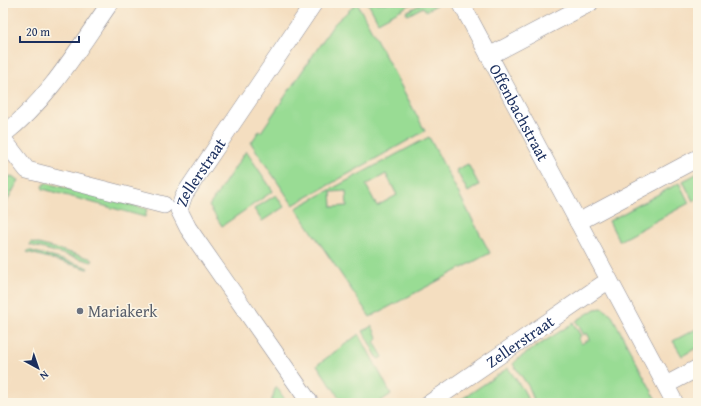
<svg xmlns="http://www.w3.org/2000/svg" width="701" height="406" font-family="'Gentium Book Plus',serif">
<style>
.green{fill:#99dc94;stroke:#5a8679;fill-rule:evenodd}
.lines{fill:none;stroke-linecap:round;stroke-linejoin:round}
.street-casing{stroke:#88868f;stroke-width:18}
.street{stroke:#fff;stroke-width:17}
.worship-dot{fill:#6b7280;stroke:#fcf5e5;stroke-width:1.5}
.labels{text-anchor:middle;stroke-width:3;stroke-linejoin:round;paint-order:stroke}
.street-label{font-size:16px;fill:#1b2f5e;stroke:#fcf5e5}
.worship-label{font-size:16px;fill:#5b616d;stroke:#fcf5e5;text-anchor:start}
</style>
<rect width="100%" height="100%" fill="#fcf5e5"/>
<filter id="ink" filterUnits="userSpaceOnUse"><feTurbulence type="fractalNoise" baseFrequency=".025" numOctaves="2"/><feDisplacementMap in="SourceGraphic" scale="8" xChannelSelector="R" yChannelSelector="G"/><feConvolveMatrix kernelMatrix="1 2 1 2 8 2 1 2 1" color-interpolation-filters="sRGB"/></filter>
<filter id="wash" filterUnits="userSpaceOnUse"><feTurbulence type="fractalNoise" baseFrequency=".012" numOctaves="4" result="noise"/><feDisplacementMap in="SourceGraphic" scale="16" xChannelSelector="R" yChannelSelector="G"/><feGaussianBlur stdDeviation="0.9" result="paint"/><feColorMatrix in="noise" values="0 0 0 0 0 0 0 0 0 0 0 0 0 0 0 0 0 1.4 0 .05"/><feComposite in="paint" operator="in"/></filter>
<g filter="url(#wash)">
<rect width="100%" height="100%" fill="#f4dec0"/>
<g class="green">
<polygon points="354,3 357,3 425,131 293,205 251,143 259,131 261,132 334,24 355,5"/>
<polygon points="368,3 413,3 378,22"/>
<polygon points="423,3 438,4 426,11 423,7 408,15 406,12"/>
<path d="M429,137L490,253L370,317L296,208ZM386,174L397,195L377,206L366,185ZM346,191L347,206L332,207L331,192Z"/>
<polygon points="246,151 273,191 222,226 209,206"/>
<polygon points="468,164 479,185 468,192 456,170"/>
<polygon points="698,173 698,198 693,201 683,181"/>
<polygon points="9,176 19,180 3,208 3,184"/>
<polygon points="46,183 147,209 145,217 43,189 42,186"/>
<polygon points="679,183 689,203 619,241 609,221"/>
<polygon points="276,195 284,207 262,221 254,209"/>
<polygon points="31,242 93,259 92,262 30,245"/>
<polygon points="28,250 87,267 88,269 27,252"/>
<polygon points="602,308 611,314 658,403 535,403 529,387 513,364 519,358 573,323 581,336 578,338 581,344 590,339 587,333 584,335 576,321 595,309"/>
<polygon points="372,326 378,339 374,342 383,357 378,359 363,331"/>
<polygon points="696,329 698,332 698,347 682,356 673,341"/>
<polygon points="359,334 391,394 378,403 343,403 317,365"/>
<polygon points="508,368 524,391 529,403 456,403"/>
<polygon points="276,386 287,403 271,403"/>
</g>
</g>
<g filter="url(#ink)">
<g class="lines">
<defs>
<g id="street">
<path id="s1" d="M461,3L675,403"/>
<polyline points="489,56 590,3"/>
<path d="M3,135C48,100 78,49 110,3"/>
<polyline points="3,139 27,170 164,205"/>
<polyline points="578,222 698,158"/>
<polyline points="666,385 698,368"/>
<path id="s2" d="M310,403L188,228L179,210L184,195L314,3"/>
<path id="s3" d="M430,403L609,280"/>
</g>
</defs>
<use href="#street" class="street-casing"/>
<use href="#street" class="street"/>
</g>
</g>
<circle class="worship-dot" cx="80" cy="311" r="4"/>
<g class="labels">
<g class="street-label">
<text dy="6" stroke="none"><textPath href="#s1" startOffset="124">Offenbachstraat</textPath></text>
<text dy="6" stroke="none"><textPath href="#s2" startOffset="277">Zellerstraat</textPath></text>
<text dy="6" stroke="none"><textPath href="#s3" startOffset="109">Zellerstraat</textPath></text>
</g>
<g class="worship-label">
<text x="88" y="317">Mariakerk</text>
</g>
</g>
<rect width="701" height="406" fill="none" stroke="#fcf5e5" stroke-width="16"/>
<g transform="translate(38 368) rotate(140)" stroke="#fcf5e5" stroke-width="3" paint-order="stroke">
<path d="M0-3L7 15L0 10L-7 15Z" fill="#1b2f5e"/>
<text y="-6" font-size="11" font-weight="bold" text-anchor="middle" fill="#1b2f5e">N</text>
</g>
<path d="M20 36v6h59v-6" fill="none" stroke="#1b2f5e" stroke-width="2"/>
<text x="26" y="36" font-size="12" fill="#1b2f5e" stroke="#fcf5e5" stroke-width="3" paint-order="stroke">20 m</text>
</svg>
